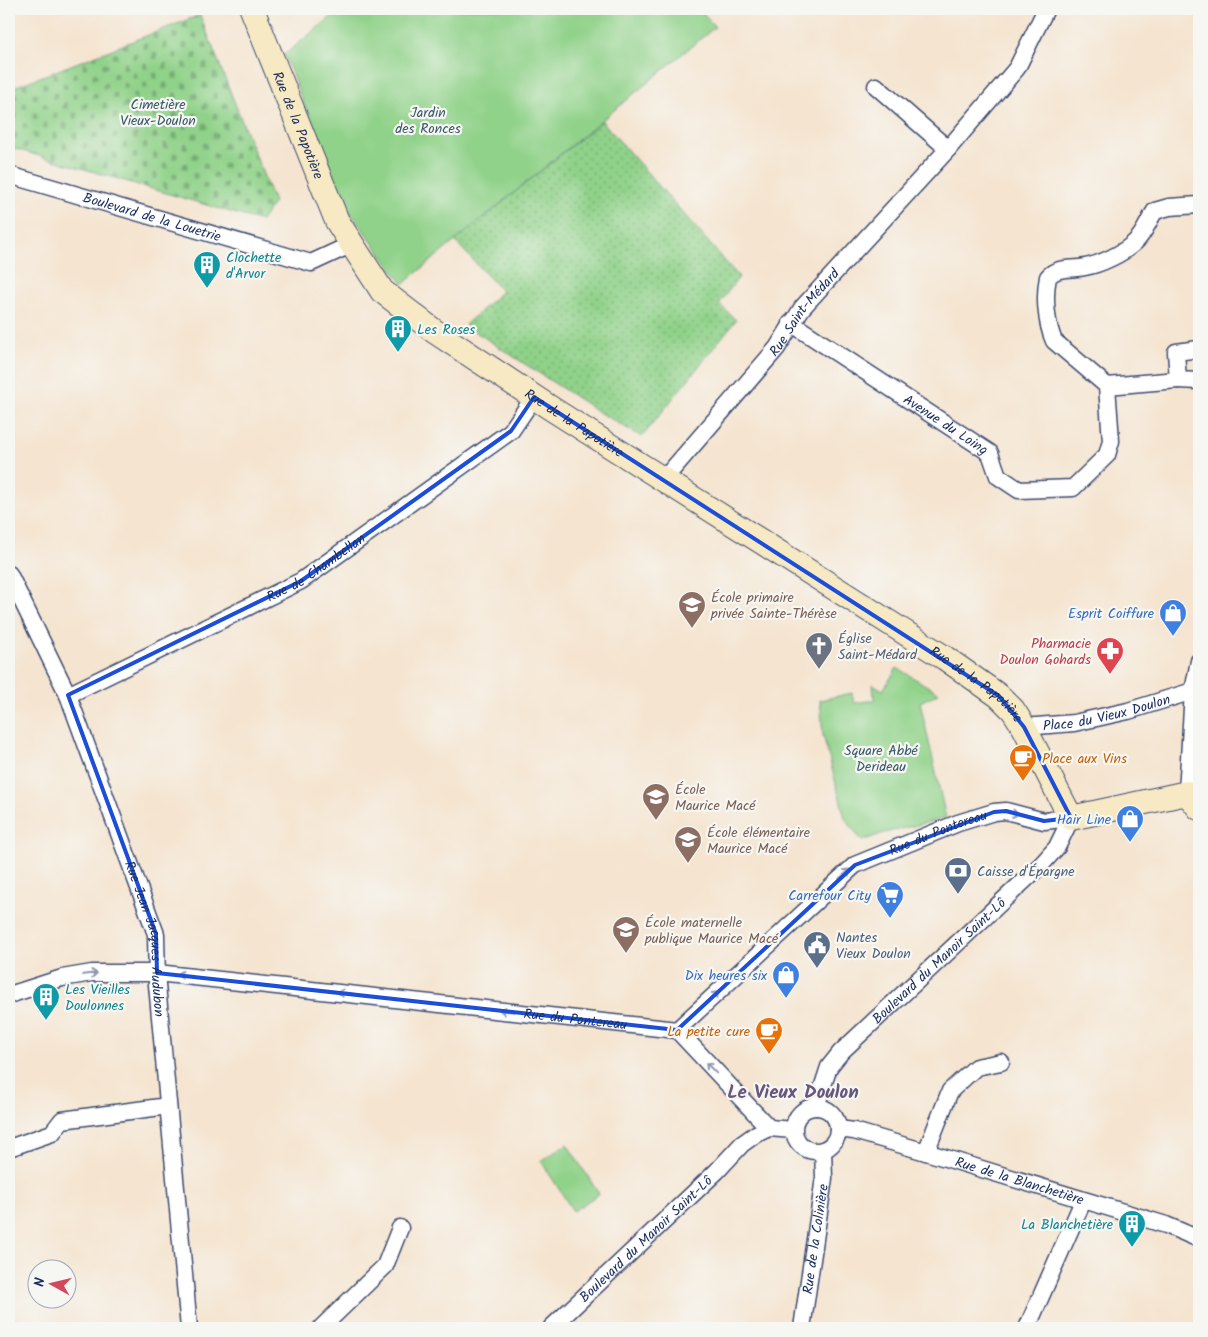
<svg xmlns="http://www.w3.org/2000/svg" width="1208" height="1337" font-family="Kalam,sans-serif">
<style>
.grass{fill:url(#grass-dots);stroke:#568074}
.cemetery{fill:url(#cemetery-stones);stroke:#568074}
.green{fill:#90d289;stroke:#568074}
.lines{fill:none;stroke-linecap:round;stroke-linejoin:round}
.street-casing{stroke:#3c4a6f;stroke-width:19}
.secondary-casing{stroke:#3c4a6f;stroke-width:26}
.street{stroke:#fff;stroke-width:16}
.secondary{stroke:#f7e9c3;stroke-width:24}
.oneway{stroke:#8d97ae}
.marked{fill:none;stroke:#1d4ed8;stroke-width:4;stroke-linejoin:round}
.labels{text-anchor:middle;stroke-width:4.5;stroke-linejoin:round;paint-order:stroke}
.park-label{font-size:14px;fill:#385869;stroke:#f6f6f2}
.street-label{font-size:14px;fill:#1b2f5e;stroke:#f6f6f2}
.culture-label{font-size:14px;fill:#0d838f;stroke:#f6f6f2;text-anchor:start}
.education-label{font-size:14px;fill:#785e54;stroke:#f6f6f2;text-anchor:start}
.shop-label{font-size:14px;fill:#366cbe;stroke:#f6f6f2;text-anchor:end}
.worship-label{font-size:14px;fill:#5b616d;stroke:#f6f6f2;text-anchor:start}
.health-label{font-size:14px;fill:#be3a42;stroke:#f6f6f2;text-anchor:end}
.food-label{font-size:14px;fill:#c56008;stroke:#f6f6f2;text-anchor:start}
.service-label{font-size:14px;fill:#4e5e75;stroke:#f6f6f2;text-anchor:start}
.district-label{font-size:19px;font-weight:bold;fill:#685880;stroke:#f6f6f2}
</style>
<defs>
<pattern id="grass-dots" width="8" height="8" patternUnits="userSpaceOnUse" patternTransform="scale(1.25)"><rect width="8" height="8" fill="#90d289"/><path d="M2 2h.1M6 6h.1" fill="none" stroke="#75ab73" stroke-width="1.8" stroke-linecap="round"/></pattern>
<pattern id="cemetery-stones" width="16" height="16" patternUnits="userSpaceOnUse" patternTransform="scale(1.25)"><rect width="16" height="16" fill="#90d289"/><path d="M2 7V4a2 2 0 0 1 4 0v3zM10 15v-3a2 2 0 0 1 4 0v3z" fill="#75ab73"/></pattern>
</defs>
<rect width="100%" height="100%" fill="#f6f6f2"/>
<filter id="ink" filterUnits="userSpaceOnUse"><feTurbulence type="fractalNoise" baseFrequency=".02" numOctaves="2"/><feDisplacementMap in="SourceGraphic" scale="10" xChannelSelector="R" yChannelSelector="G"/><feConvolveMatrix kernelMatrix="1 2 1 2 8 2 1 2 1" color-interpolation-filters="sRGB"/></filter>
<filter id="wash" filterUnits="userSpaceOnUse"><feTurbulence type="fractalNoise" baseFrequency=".0096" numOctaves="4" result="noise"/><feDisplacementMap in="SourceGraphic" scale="20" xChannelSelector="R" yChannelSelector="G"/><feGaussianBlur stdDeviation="1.12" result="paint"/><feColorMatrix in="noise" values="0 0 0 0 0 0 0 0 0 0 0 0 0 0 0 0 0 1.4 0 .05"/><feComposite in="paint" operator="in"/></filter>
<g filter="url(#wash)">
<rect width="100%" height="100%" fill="#f5e4cf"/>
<polygon class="grass" points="602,121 739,277 719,304 736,320 642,437 597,411 465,325 502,291 455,241"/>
<polygon class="cemetery" points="200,15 274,202 261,221 9,147 9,89"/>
<g class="green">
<polygon points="341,9 700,9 715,27 403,284 346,207 284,55"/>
<polygon points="897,668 939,693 920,702 946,818 884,833 862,841 845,818 823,735 820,700 852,693 854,703 874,700 873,684 883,690"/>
<polygon points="567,1144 599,1194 573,1211 541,1161"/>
</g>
</g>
<g filter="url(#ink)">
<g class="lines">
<defs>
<g id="street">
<polyline points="876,86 948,149"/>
<path id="s1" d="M9,175L311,263L350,245"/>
<path id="s2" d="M791,323L990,453L998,476L1019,490L1073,488L1107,455L1111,441L1107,386L1054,341C1046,323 1044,296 1048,277C1057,266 1072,270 1085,267C1101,264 1122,254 1134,243C1144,235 1148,221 1155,211L1169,207L1199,205"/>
<polyline points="1199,349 1176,352 1178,380 1199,381"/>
<polyline points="1107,386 1178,380"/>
<path id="s3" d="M664,479L777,348L802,308L948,149L1017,68L1046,9"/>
<path id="s4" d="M9,574L68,695L156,934L157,985L189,1328"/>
<path id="s5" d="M68,695L301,581L511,431L534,397"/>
<path id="s6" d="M1024,727L1074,723L1128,711L1193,691"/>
<polyline points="1187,793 1193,691 1199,661"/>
<path id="s7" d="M9,995L62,978L92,973H157L677,1030"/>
<path id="s8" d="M677,1030L855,865L958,823L994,812L1006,811L1044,821L1071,818"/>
<polyline points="677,1030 769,1128"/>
<circle cx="816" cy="1129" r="22"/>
<path id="s9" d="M816,1107L829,1067L841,1052L1042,864L1057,847L1071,818"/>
<path id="s10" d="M838,1129L854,1131L926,1152L1166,1225L1199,1239"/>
<polyline points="9,1148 52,1133 62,1120 168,1106"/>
<polyline points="926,1152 950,1091 976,1067 1001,1062"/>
<polyline points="321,1328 385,1266 400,1228"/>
<path id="s11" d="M551,1328L717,1171L742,1144L756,1134L769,1128L793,1130"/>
<path id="s12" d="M802,1328L824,1178L823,1150"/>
<polyline points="1027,1328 1083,1201"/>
</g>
<g id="secondary">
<path id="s13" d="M252,9L337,221L382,291L434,331L552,409L945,658L999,696L1013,710L1024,727L1071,818L1187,793L1199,808"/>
</g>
</defs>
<use href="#street" class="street-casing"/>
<use href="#secondary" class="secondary-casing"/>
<use href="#street" class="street"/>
<use href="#secondary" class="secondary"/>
</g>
<defs><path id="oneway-shaft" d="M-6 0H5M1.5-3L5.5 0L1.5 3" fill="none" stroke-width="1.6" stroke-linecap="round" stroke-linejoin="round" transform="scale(1.25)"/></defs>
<g class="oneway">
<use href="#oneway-shaft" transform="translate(1011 813) rotate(10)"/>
<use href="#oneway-shaft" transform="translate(845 874) rotate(-40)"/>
<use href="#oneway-shaft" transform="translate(90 974) rotate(-6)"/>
<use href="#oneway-shaft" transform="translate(184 975) rotate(-175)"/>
<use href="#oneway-shaft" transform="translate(345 993) rotate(-174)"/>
<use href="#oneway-shaft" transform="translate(713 997) rotate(-43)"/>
<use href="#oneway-shaft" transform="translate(507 1011) rotate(-174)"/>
<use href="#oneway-shaft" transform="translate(711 1068) rotate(-134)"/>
</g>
</g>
<path class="marked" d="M534,397L999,696L1024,727L1071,818L1044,821L1006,811L994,812L855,865L677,1030L157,973L156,934L68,695L301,581L511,431Z"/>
<defs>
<symbol id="building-pin" viewBox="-11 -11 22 30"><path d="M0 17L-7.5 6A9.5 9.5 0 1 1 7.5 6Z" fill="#0f9aa8" stroke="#f6f6f2"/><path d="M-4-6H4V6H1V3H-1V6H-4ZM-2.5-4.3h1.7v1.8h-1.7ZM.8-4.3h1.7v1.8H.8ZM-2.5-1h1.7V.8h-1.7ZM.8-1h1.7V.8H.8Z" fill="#fff"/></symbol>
<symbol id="school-pin" viewBox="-11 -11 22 30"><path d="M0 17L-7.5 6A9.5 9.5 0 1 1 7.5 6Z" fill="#8d6e63" stroke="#f6f6f2"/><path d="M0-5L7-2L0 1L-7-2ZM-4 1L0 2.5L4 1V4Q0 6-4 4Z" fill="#fff"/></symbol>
<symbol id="shop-pin" viewBox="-11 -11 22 30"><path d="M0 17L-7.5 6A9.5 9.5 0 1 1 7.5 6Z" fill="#3f7fe0" stroke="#f6f6f2"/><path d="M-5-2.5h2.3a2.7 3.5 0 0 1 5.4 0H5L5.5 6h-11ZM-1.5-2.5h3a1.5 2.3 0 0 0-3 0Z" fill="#fff"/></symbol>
<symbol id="church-pin" viewBox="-11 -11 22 30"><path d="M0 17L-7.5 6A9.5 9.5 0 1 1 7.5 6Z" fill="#6b7280" stroke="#f6f6f2"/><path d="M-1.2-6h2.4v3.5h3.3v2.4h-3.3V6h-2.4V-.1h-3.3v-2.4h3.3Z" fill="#fff"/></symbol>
<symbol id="pharmacy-pin" viewBox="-11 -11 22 30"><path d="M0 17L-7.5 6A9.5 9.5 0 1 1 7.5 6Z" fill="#e0444e" stroke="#f6f6f2"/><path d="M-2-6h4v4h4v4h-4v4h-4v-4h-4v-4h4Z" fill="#fff"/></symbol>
<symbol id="cafe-pin" viewBox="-11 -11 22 30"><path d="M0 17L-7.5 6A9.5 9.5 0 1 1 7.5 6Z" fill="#e8710a" stroke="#f6f6f2"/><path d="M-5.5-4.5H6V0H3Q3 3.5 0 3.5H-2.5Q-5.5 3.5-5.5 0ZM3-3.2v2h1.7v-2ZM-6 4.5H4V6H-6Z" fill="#fff"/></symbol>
<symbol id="bank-pin" viewBox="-11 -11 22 30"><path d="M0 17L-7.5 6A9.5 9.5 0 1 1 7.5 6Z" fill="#5c6f8a" stroke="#f6f6f2"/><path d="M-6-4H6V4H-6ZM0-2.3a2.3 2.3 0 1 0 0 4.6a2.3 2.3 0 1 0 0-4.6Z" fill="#fff"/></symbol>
<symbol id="supermarket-pin" viewBox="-11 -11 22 30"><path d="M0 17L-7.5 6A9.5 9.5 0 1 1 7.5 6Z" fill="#3f7fe0" stroke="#f6f6f2"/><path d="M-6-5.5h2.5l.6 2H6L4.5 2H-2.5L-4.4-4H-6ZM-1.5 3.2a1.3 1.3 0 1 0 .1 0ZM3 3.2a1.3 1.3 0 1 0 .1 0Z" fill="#fff"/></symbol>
<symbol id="civic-pin" viewBox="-11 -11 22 30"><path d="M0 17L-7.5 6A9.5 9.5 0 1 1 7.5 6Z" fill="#5c6f8a" stroke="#f6f6f2"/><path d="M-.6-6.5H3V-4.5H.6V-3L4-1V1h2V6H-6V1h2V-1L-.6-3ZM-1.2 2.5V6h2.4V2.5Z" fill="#fff"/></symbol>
</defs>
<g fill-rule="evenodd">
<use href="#building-pin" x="191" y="249" width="32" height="43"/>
<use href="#building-pin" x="382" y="313" width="32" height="43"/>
<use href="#school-pin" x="676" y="589" width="32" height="43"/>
<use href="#shop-pin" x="1157" y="597" width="32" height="43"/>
<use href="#church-pin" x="803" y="630" width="32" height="43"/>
<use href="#pharmacy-pin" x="1094" y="635" width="32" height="43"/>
<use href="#cafe-pin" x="1007" y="742" width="32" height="43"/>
<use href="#school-pin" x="640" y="781" width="32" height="43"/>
<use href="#shop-pin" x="1114" y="803" width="32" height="43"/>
<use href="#school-pin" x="672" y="824" width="32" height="43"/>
<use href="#bank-pin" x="942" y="855" width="32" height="43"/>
<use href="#supermarket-pin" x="874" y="879" width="32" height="43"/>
<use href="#school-pin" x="610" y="914" width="32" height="43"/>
<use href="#civic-pin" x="801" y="929" width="32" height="43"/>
<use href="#shop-pin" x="770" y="959" width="32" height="43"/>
<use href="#building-pin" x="30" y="981" width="32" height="43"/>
<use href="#cafe-pin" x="753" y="1015" width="32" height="43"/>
<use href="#building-pin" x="1116" y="1208" width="32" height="43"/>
</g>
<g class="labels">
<g class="park-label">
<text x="158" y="109">Cimetière<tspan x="158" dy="16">Vieux-Doulon</tspan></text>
<text x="428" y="117">Jardin<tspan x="428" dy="16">des Ronces</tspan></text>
<text x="881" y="755">Square Abbé<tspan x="881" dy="16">Derideau</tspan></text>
</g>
<g class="street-label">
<text dy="5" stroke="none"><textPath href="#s13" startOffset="125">Rue de la Papotière</textPath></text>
<text dy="5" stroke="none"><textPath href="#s1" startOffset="149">Boulevard de la Louetrie</textPath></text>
<text dy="5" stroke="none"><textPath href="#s3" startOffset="218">Rue Saint-Médard</textPath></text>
<text dy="5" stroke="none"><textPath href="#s13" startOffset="545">Rue de la Papotière</textPath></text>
<text dy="5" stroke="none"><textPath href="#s2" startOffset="185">Avenue du Loing</textPath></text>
<text dy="5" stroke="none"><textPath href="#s5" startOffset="279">Rue de Chambellan</textPath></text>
<text dy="5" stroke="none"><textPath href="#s13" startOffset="1025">Rue de la Papotière</textPath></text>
<text dy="5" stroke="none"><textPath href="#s6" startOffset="84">Place du Vieux Doulon</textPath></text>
<text dy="5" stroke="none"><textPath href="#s8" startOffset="332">Rue du Pontereau</textPath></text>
<text dy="5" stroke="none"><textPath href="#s4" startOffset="392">Rue Jean Jacques Audubon</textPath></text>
<text dy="5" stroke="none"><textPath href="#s9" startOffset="195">Boulevard du Manoir Saint-Lô</textPath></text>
<text dy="5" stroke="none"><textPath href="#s7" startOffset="572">Rue du Pontereau</textPath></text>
<text dy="5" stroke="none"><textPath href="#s10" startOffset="189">Rue de la Blanchetière</textPath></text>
<text dy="5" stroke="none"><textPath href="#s11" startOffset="130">Boulevard du Manoir Saint-Lô</textPath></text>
<text dy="5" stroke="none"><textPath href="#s12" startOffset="90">Rue de la Colinière</textPath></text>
</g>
<g class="culture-label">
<text x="226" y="262">Clochette<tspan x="226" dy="16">d'Arvor</tspan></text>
<text x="417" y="334">Les Roses</text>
<text x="65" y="994">Les Vieilles<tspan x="65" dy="16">Doulonnes</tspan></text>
<text x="1113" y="1229" text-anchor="end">La Blanchetière</text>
</g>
<g class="education-label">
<text x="711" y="602">École primaire<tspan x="711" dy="16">privée Sainte-Thérèse</tspan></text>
<text x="675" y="794">École<tspan x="675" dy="16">Maurice Macé</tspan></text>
<text x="707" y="837">École élémentaire<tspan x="707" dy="16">Maurice Macé</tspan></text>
<text x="645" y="927">École maternelle<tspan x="645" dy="16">publique Maurice Macé</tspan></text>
</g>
<g class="shop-label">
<text x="1154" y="618">Esprit Coiffure</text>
<text x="1111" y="824">Hair Line</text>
<text x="871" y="900">Carrefour City</text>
<text x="767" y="980">Dix heures six</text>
</g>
<g class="worship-label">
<text x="838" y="643">Église<tspan x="838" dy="16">Saint-Médard</tspan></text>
</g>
<g class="health-label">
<text x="1091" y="648">Pharmacie<tspan x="1091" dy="16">Doulon Gohards</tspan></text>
</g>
<g class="food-label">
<text x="1042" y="763">Place aux Vins</text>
<text x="750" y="1036" text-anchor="end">La petite cure</text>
</g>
<g class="service-label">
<text x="977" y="876">Caisse d'Épargne</text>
<text x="836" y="942">Nantes<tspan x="836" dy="16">Vieux Doulon</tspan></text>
</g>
<g class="district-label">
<text x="793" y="1098">Le Vieux Doulon</text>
</g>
</g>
<rect width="1208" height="1337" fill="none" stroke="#f6f6f2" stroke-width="30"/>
<g transform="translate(52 1284) rotate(278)"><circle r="24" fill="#f6f6f2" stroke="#9ea6b7"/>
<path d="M0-4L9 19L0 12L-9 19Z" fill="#d1495b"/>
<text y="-8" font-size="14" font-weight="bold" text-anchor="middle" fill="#1b2f5e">N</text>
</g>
</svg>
